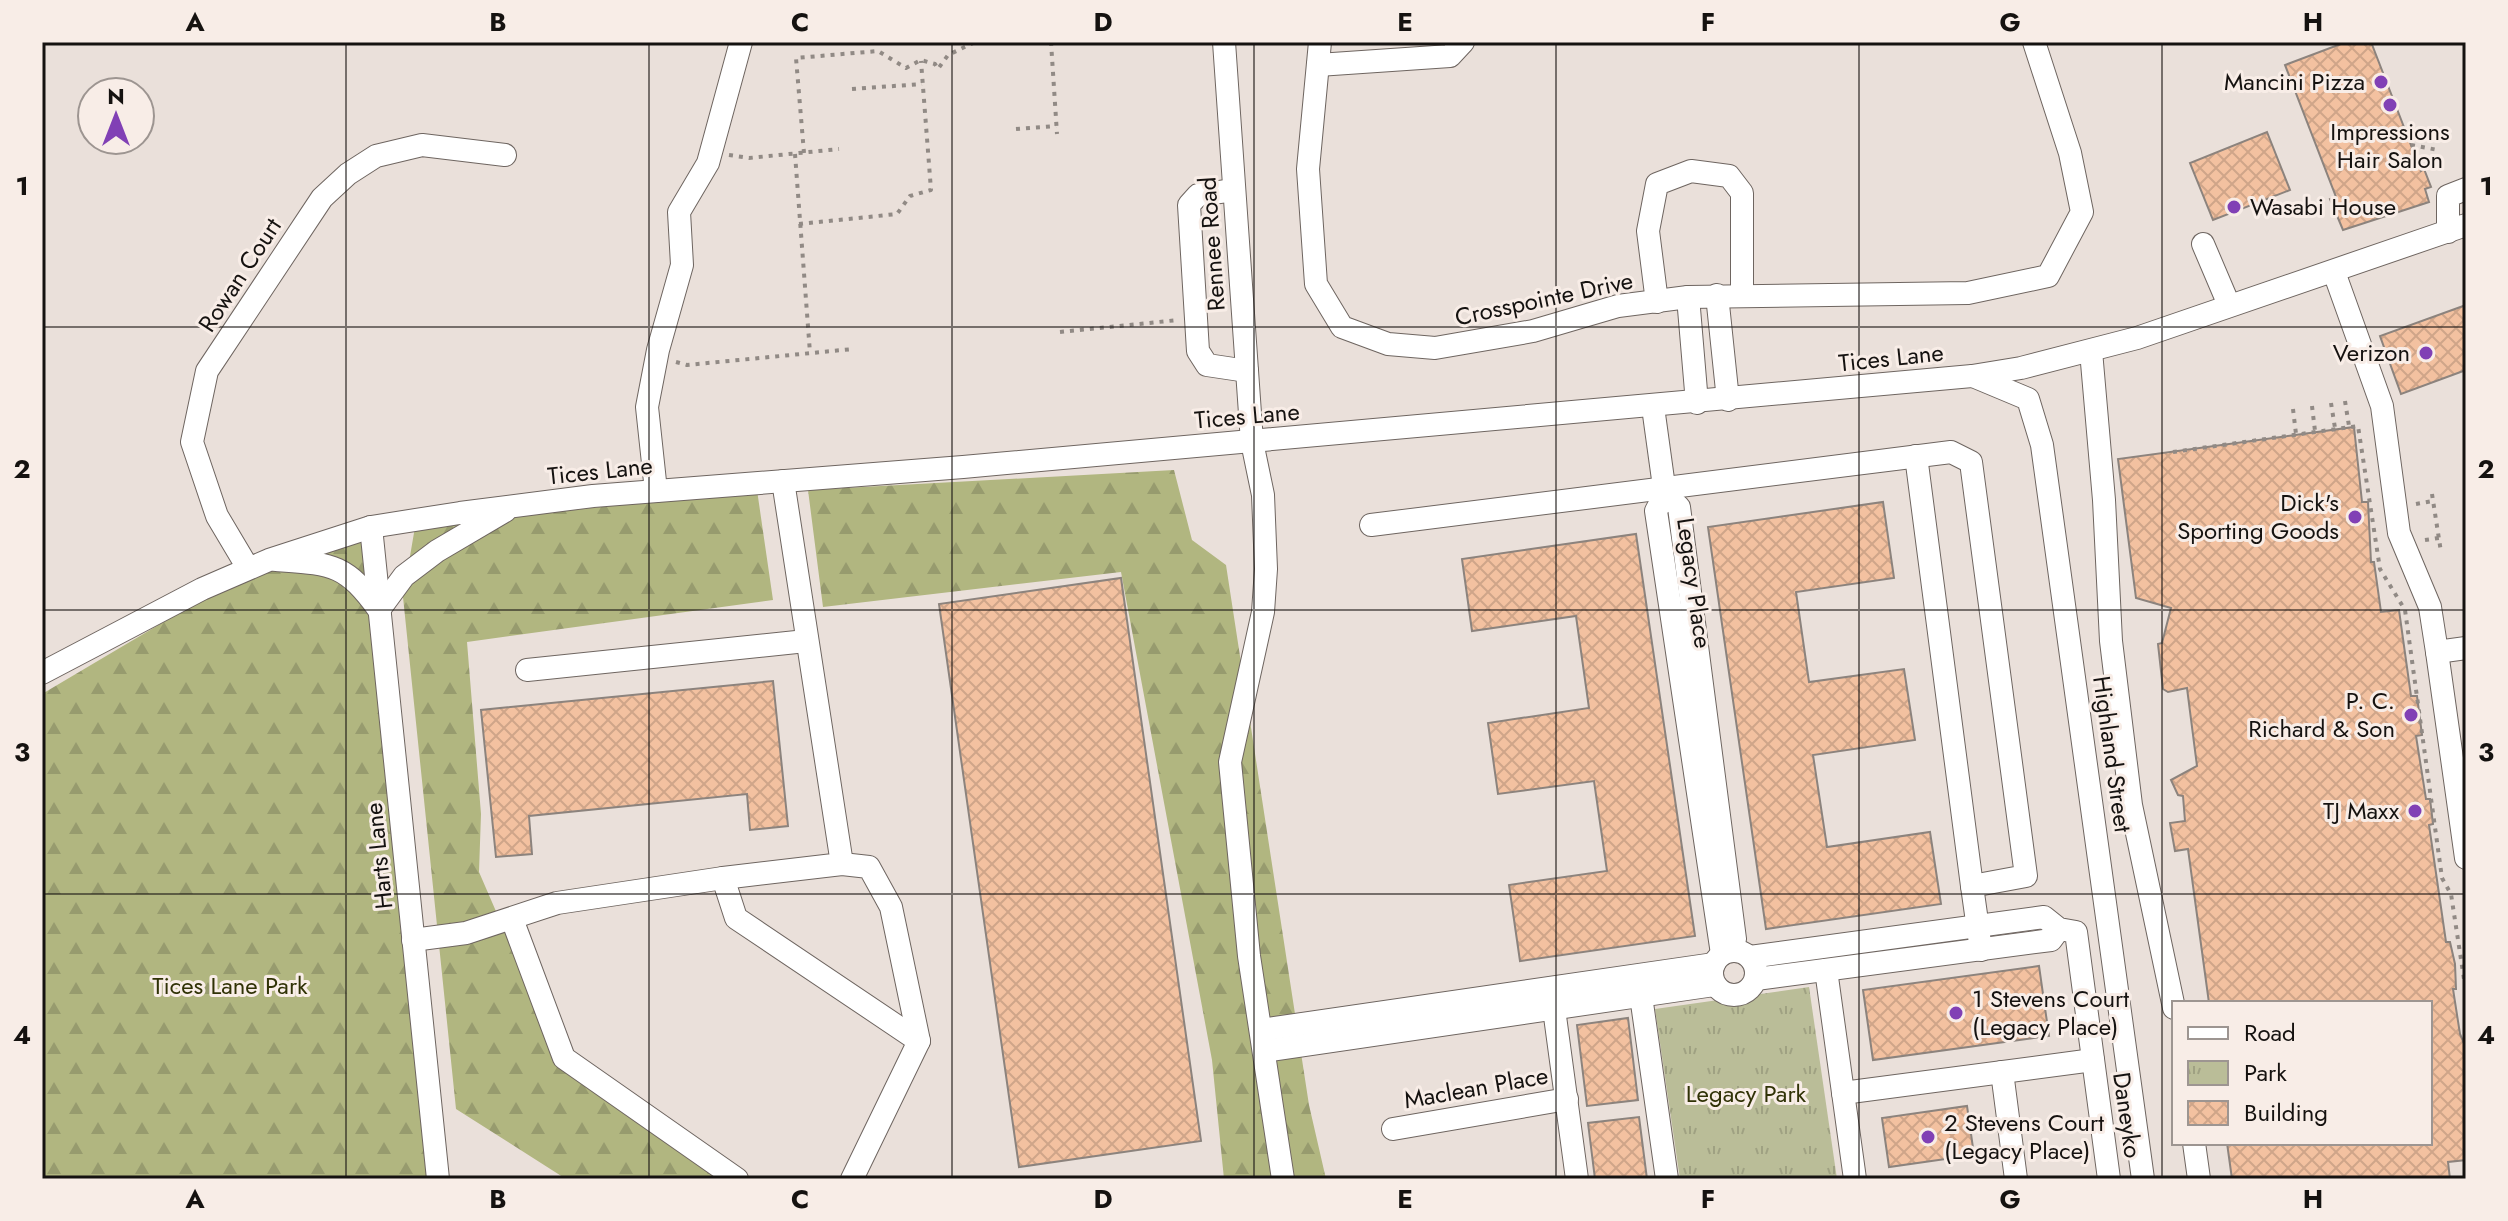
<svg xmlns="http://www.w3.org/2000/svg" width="2508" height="1221" font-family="Jost,sans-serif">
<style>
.forest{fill:url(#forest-firs)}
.park{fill:url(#park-tufts)}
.building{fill:url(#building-cross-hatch);stroke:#8c837d;stroke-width:2}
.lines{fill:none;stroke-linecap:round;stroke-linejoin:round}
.minor-casing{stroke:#6e6560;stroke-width:24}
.path{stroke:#918a85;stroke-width:4;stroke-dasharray:4 6;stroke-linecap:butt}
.minor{stroke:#fff;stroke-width:22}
.grid{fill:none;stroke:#151210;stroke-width:2;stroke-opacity:0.55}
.poi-dot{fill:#8140b5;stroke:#f8ede7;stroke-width:3}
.labels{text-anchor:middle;stroke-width:6;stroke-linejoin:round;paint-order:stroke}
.poi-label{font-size:24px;fill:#151210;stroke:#f8ede7;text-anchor:end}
.street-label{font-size:24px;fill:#151210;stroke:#f8ede7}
.park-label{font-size:24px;fill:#303206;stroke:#f8ede7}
.neatline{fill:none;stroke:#151210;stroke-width:3}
.grid-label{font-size:26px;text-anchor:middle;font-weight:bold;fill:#151210}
</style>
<defs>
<pattern id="forest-firs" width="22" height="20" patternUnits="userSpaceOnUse" patternTransform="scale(2)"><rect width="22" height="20" fill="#b1b680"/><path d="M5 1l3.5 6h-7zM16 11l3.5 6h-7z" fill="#979b6e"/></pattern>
<pattern id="park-tufts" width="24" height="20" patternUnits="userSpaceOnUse" patternTransform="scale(2)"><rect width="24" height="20" fill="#babd98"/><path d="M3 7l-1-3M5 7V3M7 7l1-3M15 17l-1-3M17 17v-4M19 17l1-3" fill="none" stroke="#9fa182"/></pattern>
<pattern id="building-cross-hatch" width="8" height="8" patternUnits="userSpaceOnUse" patternTransform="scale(2)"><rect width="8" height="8" fill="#f3c1a0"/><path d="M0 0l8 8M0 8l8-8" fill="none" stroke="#cfa589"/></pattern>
</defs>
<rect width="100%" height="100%" fill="#eae0da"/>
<g class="forest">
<polygon points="1174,470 1192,540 1226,565 1309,1105 1326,1179 1224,1179 1212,1060 1121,572 823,607 808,490"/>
<polygon points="757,490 773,600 467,642 481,814 479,872 564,1069 727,1179 566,1179 456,1109 403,597 415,527"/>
<polygon points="371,527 438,1179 42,1179 42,694 226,585"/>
</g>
<polygon class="park" points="1809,987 1837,1179 1680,1179 1655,1009"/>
<g class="building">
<polygon points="2346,42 2371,42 2421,171 2424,169 2431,187 2425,189 2429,202 2343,230 2330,199 2336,197 2285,65"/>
<polygon points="2267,132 2290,190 2213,220 2190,163"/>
<polygon points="2466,305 2466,370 2401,394 2380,336"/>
<polygon points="2354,427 2362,502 2368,502 2371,562 2374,562 2381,612 2399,610 2411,696 2417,696 2422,735 2416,736 2426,799 2430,799 2433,824 2429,825 2446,942 2450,942 2455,964 2456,989 2453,989 2460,1034 2466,1048 2466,1160 2448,1162 2450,1179 2232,1179 2227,1143 2430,1143 2430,1003 2209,1003 2188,849 2175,851 2170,823 2185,821 2183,796 2178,795 2171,780 2197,766 2187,688 2168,692 2163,689 2158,644 2162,643 2171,608 2136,598 2118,459"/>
<polygon points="1883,502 1894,578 1796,592 1809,682 1904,669 1915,740 1813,755 1827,847 1930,832 1941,904 1766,929 1708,527"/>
<polygon points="1636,534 1695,936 1520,961 1509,885 1607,871 1594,781 1498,794 1488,723 1589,708 1576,616 1472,631 1462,559"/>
<polygon points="1121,578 1201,1141 1019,1167 939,604"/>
<polygon points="773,681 788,826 750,830 747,794 529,816 532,854 496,857 481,710"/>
<polygon points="2039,966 2049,1036 1873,1060 1863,990"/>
<polygon points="1628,1018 1638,1100 1587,1106 1577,1025"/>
<polygon points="1967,1106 1974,1155 1889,1167 1882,1118"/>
<polygon points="1639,1117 1647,1179 1595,1179 1588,1123"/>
</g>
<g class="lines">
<defs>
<g id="minor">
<polyline points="1224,42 1252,442 1263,495 1266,569 1263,612 1230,762 1249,956 1283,1179"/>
<polyline points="1320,42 1308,169 1316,284 1342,327 1388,344 1435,348 1533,331 1618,306 1688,297 1968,293 2048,276 2082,212 2070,153 2034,42"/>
<polyline points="1318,65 1450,56 1463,42"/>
<polyline points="1234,190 1198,195 1189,205 1198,351 1207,365 1247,371"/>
<polyline points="2448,232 2448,196 2466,189"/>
<polyline points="2203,244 2229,305"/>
<polyline points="2334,272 2382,406 2399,533 2430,607 2437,652 2466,648"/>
<polyline points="1717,295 1728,400"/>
<polyline points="1688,297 1697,403"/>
<polyline points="1657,302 1648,231 1657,184 1691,171 1729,176 1742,193 1742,296"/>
<polyline points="2091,351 2104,500 2111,641 2131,805 2174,1008"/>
<polyline points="1973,376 2028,399 2042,445 2143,1179"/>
<polyline points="1653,407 1665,494"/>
<polyline points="1916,456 1972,886"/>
<polyline points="656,491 647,407 658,350 682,265 679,212 708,163 741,42"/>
<polyline points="1665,494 1656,511 1722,954"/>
<polyline points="1665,494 1679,507 1735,939"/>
<polyline points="1371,525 1951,452 1971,462 2026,876 1972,886 1981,950"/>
<polyline points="371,527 438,1179"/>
<path d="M276,560C332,564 345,563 379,610L404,576L437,551L505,511"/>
<polyline points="248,568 217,516 192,442 207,371 322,198 348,174 376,156 422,145 505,155"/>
<polyline points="2437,652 2466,858"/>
<polyline points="527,670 806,641"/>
<polyline points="42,673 202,589 269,560 371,527 460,513 593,496 963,467 1972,376 2021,368 2137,338 2466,225"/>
<polyline points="842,864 869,867 891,907 919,1041 852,1179"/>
<polyline points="723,878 736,918 919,1041"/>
<polyline points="512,919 564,1058 737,1179"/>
<polyline points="413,940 466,933 557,903 723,878 842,864 783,481"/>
<circle cx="1734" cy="973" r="22"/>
<polyline points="1750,957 2044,917 2059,929 2076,932 2109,1179"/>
<polyline points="1826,970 1855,1179"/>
<polyline points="1756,979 2051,940 2059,929"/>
<polyline points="1641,996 1667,1179"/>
<polyline points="1554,1009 1577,1179"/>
<polyline points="1261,1030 1714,964"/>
<polyline points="1264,1051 1714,985"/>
<polyline points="2002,1072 2016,1179"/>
<polyline points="1843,1093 2093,1060"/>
<polyline points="1393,1129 1567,1099"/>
<polyline points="2194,1143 2199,1179"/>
</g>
</defs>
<use href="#minor" class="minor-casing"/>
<g class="path">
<polyline points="1051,42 1057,134"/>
<polyline points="852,89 922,84"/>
<polyline points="1016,129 1056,126"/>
<polyline points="2411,145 2438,150"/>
<polyline points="804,153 796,58 878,51 906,68 921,60 935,64 938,69 948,55 975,42"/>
<polyline points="795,154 810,353"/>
<polyline points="729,155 749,158 839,149"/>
<polyline points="799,224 897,214 910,196 931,190 921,61"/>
<polyline points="1060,332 1178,320"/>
<polyline points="676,362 687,365 853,349"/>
<polyline points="2345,401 2349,426"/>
<polyline points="2331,403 2335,428"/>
<polyline points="2312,406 2315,431"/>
<polyline points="2293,409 2296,434"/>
<polyline points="2173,452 2358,426 2380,569 2405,610 2442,878 2451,894 2466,992"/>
<polyline points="2432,494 2441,552"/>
<polyline points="2416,504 2433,501"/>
<polyline points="2425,540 2439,538"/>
</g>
<use href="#minor" class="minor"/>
</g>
<path class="grid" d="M346,42V1179M649,42V1179M952,42V1179M1254,42V1179M1556,42V1179M1859,42V1179M2162,42V1179M42,327H2466M42,610H2466M42,894H2466"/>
<g class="poi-dot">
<circle cx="2381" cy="82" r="8"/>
<circle cx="2390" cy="105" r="8"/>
<circle cx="2234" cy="207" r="8"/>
<circle cx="2426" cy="353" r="8"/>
<circle cx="2355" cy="517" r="8"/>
<circle cx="2411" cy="715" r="8"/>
<circle cx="2415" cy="811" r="8"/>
<circle cx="1956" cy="1013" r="8"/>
<circle cx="1928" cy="1137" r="8"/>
</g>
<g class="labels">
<g class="poi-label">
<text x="2365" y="90">Mancini Pizza</text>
<text x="2390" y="140" text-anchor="middle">Impressions<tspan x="2390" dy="28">Hair Salon</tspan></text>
<text x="2250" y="215" text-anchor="start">Wasabi House</text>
<text x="2410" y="361">Verizon</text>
<text x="2339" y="511">Dick's<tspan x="2339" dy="28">Sporting Goods</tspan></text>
<text x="2395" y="709">P. C.<tspan x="2395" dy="28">Richard &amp; Son</tspan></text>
<text x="2399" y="819">TJ Maxx</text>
<text x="1972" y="1007" text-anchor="start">1 Stevens Court<tspan x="1972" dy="28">(Legacy Place)</tspan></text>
<text x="1944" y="1131" text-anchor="start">2 Stevens Court<tspan x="1944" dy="28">(Legacy Place)</tspan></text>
</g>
<g class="street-label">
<text transform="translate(1212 244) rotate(-94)" y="8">Rennee Road</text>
<text transform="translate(240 275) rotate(-57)" y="8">Rowan Court</text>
<text transform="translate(1544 299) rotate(-12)" y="8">Crosspointe Drive</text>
<text transform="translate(1891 358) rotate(-6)" y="8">Tices Lane</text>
<text transform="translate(1247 416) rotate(-5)" y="8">Tices Lane</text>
<text transform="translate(600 471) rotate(-6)" y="8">Tices Lane</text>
<text transform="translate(1694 583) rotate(82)" y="8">Legacy Place</text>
<text transform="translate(2112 754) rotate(82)" y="8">Highland Street</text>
<text transform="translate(379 856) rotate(-96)" y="8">Harts Lane</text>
<text transform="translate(1476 1088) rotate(-10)" y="8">Maclean Place</text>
<text transform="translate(2127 1115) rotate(82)" y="8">Daneyko</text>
</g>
<g class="park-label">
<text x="230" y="994">Tices Lane Park</text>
<text x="1746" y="1102">Legacy Park</text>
</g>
</g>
<rect width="2508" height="1221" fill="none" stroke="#f8ede7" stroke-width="88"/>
<rect x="2172" y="1001" width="260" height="144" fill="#f8ede7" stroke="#9d9591" stroke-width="2"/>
<rect x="2188" y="1027" width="40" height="12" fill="#ffffff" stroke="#9d9591" stroke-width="2"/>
<text x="2244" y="1041" font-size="24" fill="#151210">Road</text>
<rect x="2188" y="1061" width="40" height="24" fill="url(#park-tufts)" stroke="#9d9591" stroke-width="2"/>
<text x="2244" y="1081" font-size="24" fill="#151210">Park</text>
<rect x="2188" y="1101" width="40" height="24" fill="url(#building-cross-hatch)" stroke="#9d9591" stroke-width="2"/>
<text x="2244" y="1121" font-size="24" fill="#151210">Building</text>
<g transform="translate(116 116)"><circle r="38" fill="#f8ede7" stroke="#9d9591" stroke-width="2"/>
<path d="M0-6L14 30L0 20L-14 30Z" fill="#8140b5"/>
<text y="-12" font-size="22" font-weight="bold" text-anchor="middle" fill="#151210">N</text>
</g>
<rect x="44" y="44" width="2420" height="1133" class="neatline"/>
<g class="grid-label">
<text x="195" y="31">A</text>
<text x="498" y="31">B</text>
<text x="800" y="31">C</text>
<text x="1103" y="31">D</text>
<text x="1405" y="31">E</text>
<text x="1708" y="31">F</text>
<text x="2010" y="31">G</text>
<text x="2313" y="31">H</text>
<text x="22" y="195">1</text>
<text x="2486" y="195">1</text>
<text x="22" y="478">2</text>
<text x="2486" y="478">2</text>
<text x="22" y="761">3</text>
<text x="2486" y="761">3</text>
<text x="22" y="1044">4</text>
<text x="2486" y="1044">4</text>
<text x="195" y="1208">A</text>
<text x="498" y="1208">B</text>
<text x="800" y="1208">C</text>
<text x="1103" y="1208">D</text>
<text x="1405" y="1208">E</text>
<text x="1708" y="1208">F</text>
<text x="2010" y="1208">G</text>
<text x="2313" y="1208">H</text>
</g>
</svg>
